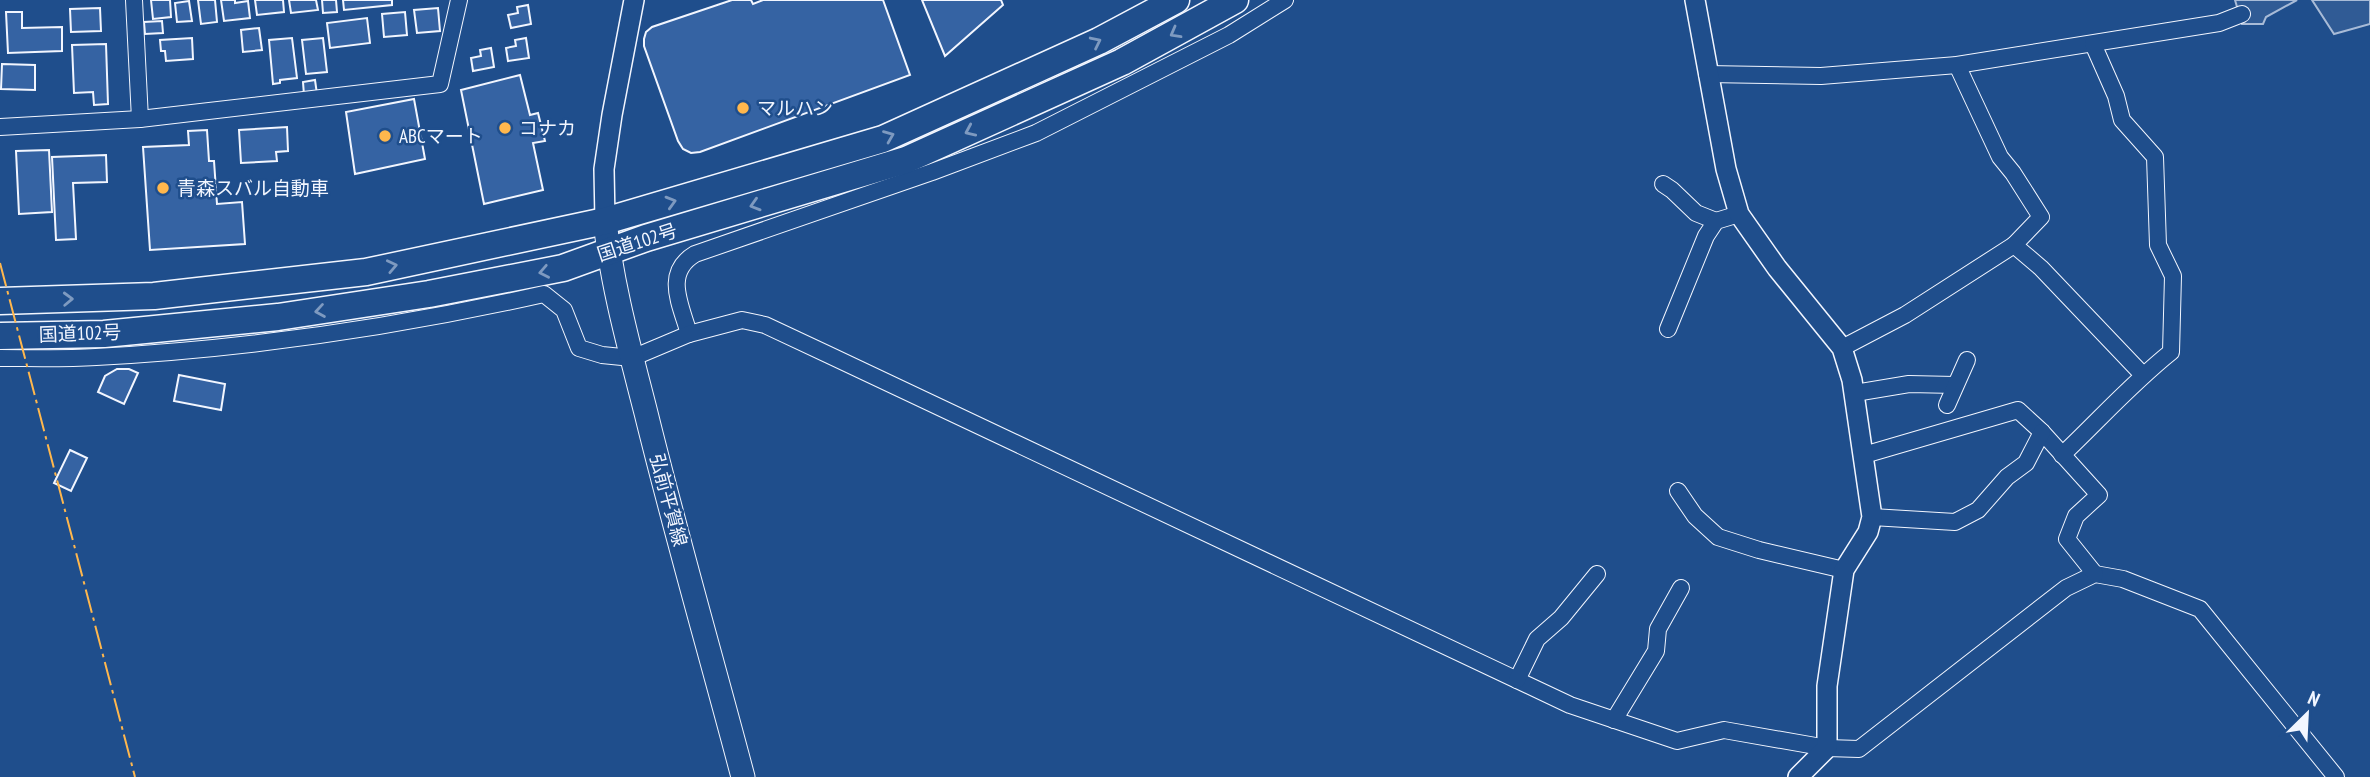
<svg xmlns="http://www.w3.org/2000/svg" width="2370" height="777" font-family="'PT Sans Narrow','Noto Sans JP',sans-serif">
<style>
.parking{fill:#305b95;stroke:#a8bbd7;stroke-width:2}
.building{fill:#3563a3;stroke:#f2f6ff;stroke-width:2}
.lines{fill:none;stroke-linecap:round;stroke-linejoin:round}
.minor-casing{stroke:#f2f6ff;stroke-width:18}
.tertiary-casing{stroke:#f2f6ff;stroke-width:22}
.secondary-casing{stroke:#f2f6ff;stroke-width:25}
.trunk-casing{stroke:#f2f6ff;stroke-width:29}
.minor{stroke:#1f4e8c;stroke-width:16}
.tertiary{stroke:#1f4e8c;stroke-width:19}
.secondary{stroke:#1f4e8c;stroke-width:23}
.trunk{stroke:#1f4e8c;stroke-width:26}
.power{stroke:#ffb74d;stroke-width:2;stroke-dasharray:24 5 3.5 5;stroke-linecap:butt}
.oneway{stroke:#7e9ac0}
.poi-dot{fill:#ffb74d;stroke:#1f4e8c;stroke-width:2.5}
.labels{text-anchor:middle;stroke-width:5;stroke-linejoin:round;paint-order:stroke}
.poi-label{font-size:19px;fill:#f2f6ff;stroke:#1f4e8c;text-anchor:start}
.street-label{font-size:19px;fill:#f2f6ff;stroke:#1f4e8c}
</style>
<rect width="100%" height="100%" fill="#1f4e8c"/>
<g class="parking">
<polygon points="2235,0 2297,0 2266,17 2263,24 2242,24"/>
<polygon points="2312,0 2370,0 2370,24 2334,34"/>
</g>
<g class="building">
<polygon points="151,0 170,0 171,17 153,19"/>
<polygon points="198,0 215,0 217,22 201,24"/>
<polygon points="221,0 235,0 235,3 248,1 250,18 224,21"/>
<polygon points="255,0 283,0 284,12 257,15"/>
<polygon points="289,0 316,0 318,10 291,13"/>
<polygon points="322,0 336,0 337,12 323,13"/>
<polygon points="343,0 392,0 392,5 344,10"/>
<polygon points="732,0 751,0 753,4 763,0 883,0 910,75 700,152 691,153 683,149 678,141 644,46 644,39 646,32 652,27"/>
<polygon points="922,0 1001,0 1003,5 945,56"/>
<polygon points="189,1 192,21 177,22 175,3"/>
<polygon points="528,5 531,24 511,28 508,15 518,13 517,7"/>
<polygon points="100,8 101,31 71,32 70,9"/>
<polygon points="438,8 440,31 417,33 414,10"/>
<polygon points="6,12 22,12 22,28 62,27 62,51 8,53"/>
<polygon points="405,12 407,35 384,37 382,14"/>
<polygon points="367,18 370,43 330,48 327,23"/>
<polygon points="162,21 163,33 145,34 144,22"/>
<polygon points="259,28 262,50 243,52 241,30"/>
<polygon points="192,38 193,59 166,61 165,51 161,51 160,40"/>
<polygon points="292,38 297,78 280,80 280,83 273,84 269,40"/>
<polygon points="323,38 327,72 306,74 302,40"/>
<polygon points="526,38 529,58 508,61 506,48 516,46 515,40"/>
<polygon points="106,44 108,104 94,105 93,92 74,93 72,45"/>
<polygon points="491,48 494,67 473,71 471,58 481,56 480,50"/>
<polygon points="2,64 35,65 35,90 1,89"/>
<polygon points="520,75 530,115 538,113 545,141 533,143 543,190 484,204 461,90"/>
<polygon points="315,80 317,94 304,95 303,82"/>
<polygon points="414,99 425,159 355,174 346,112"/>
<polygon points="287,127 288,151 276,152 277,161 241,163 239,130"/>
<polygon points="207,130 209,161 214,161 217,204 242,202 245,244 150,250 143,147 189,145 188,131"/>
<polygon points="49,150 52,212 19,214 16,151"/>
<polygon points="106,155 107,182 73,183 76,239 56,240 52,157"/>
<polygon points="117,369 129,369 138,373 124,404 98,392 105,376"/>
<polygon points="179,375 225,384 221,410 174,401"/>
<polygon points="70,450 87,458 71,491 54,483"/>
</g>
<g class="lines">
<defs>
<g id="minor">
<polyline points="134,0 140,119"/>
<polyline points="1957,65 2000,157 2013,173 2041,217 2014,245"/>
<polyline points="1707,74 1821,76 1957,65 2219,23 2242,14"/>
<polyline points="0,127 140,119 440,84 459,0"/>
<polyline points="1663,184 1672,190 1696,213 1716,221"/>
<polyline points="1668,329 1706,236 1716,221 1739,214"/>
<path d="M689,334C681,305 663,273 695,254L932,172L1036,133L1229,35L1285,0"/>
<polyline points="1842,348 1905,315 2014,245 2041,268 2143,375"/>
<path d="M0,358C32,358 64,359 96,357C247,349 397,327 544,294L564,310L579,348L602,355L632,358L689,334L742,320L765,325L829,355L1570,705L1677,741L1724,730L1827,748L1859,749L2066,588L2095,574L2123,579L2200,609L2336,777"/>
<polyline points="1855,393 1909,384 1955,385"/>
<polyline points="1947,405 1967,360"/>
<polyline points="1864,455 2018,410 2042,432 2099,495 2076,516 2067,539 2095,574"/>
<path d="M2062,455C2098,421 2132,383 2171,352L2173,276L2158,245L2155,157L2122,120L2116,96L2093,44"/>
<polyline points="1678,491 1695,516 1718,537 1759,550 1844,570"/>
<polyline points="1872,517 1955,522 1978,510 2007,477 2026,463 2042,432"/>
<polyline points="1517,680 1537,639 1561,618 1597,574"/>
<polyline points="1614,720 1656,651 1658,629 1681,588"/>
</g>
<g id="tertiary">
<polyline points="1695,0 1726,169 1739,214 1777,268 1842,348 1852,380 1872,517 1868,532 1844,570 1827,686 1827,748 1798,777"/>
<polyline points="605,221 604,169 612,115 634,0"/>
</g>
<path id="secondary" d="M605,221C612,286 630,350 646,413C676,535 711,656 743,777"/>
<g id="trunk">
<polyline points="0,301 154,296 366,272 605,221 883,139 1099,41 1176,0"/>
<polyline points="0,336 104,334 278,317 429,294 563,268 646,238 906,160 1122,62 1235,0"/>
</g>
</defs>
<use href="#minor" class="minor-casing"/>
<use href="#tertiary" class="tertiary-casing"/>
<use href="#secondary" class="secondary-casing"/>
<use href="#trunk" class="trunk-casing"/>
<use href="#minor" class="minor"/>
<use href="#tertiary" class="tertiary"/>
<use href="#secondary" class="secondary"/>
<use href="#trunk" class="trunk"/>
<polyline class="power" points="0,263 135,777"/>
</g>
<defs><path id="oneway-chevron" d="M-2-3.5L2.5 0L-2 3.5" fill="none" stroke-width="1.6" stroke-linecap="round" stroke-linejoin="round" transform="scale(1.75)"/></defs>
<g class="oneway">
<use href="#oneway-chevron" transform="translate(1175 33) rotate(151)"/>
<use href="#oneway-chevron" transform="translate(1096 42) rotate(-26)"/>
<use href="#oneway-chevron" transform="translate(970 131) rotate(156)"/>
<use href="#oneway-chevron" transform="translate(889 136) rotate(-22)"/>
<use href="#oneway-chevron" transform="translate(671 202) rotate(-16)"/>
<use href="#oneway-chevron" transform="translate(755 205) rotate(163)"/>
<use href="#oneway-chevron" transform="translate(392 266) rotate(-12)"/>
<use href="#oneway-chevron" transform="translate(544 272) rotate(169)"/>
<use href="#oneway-chevron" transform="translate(68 299) rotate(-2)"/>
<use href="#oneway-chevron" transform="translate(320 311) rotate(171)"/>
</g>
<g class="poi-dot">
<circle cx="743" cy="108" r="7"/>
<circle cx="505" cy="128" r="7"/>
<circle cx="385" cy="136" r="7"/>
<circle cx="163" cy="188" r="7"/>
</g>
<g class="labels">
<g class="poi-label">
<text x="757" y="115">マルハン</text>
<text x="519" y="135">コナカ</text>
<text x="399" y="143">ABCマート</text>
<text x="177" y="195">青森スバル自動車</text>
</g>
<g class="street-label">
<text transform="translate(637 242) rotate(-18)" y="7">国道102号</text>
<text transform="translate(80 333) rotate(-2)" y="7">国道102号</text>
<text transform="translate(669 500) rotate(75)" y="7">弘前平賀線</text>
</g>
</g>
<g transform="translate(2307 714) rotate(24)" stroke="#1f4e8c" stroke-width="5" paint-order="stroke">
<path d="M0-5L12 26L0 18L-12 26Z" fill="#f2f6ff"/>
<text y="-10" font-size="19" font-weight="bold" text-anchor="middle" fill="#f2f6ff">N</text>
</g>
</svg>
